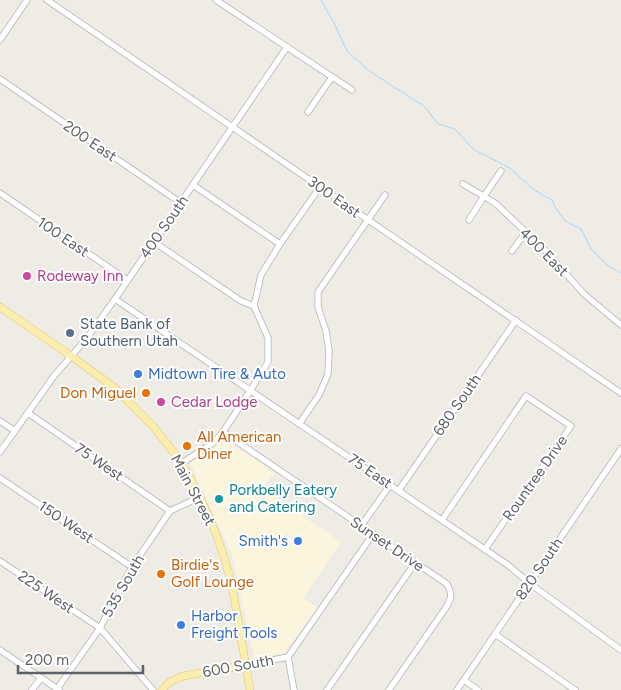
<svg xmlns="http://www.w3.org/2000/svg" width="621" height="690" font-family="Figtree,sans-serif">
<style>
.commercial{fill:#fbf5dd}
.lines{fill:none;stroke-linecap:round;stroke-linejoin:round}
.stream{stroke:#aad6f9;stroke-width:1}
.minor-casing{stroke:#b2b5b9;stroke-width:7}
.major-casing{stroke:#e8c464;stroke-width:8}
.minor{stroke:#fff;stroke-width:5.5}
.major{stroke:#f9eeaf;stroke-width:7}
.hotel-dot{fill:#d1479c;stroke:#fff;stroke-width:2}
.service-dot{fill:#5c6f8a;stroke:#fff;stroke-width:2}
.shop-dot{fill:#3f7fe0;stroke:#fff;stroke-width:2}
.food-dot{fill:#e8710a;stroke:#fff;stroke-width:2}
.culture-dot{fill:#0f9aa8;stroke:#fff;stroke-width:2}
.labels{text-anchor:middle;stroke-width:4;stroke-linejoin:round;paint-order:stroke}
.street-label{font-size:15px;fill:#5d6064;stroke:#fff}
.hotel-label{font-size:15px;fill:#b23c85;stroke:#fff;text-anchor:start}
.service-label{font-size:15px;fill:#4e5e75;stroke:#fff;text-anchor:start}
.shop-label{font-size:15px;fill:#366cbe;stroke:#fff;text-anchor:start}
.food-label{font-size:15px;fill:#c56008;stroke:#fff;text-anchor:start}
.culture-label{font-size:15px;fill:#0d838f;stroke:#fff;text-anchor:start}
</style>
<rect width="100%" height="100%" fill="#eeece5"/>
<polygon class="commercial" points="225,439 274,473 263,489 341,542 303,598 318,608 284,653 254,658 231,552 190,463"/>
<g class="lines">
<polyline class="stream" points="321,0 333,21 347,51 368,70 425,107 438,124 455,129 473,149 510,168 534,190 552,200 555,207 565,221 581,229 591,249 607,265 621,273"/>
<defs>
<g id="minor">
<polyline points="47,0 621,393"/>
<polyline points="216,0 352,90"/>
<polyline points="0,40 27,0"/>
<polyline points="0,79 181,203"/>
<polyline points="308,112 332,77"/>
<polyline points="463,184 495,203 544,249 584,294 621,325"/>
<polyline points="193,185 280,244"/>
<polyline points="0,193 127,280"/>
<polyline points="469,220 484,196 501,171"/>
<polyline points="154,242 241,301 254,306"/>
<polyline points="512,251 525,233"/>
<polyline points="115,299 508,565 529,583 621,650"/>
<polyline points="28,413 170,511"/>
<polyline points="0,421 15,431"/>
<polyline points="299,424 319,395 328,374 329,351 326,331 318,307 318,292 385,195"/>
<path d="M223,432L447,584C452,593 452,597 447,606L389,690"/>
<polyline points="0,452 54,376 87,338 115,299 287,47"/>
<polyline points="182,463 213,443 223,432 250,391 268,362 268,338 254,306 261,275 280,244 320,187"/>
<polyline points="0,478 132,567"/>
<polyline points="399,490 516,320"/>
<polyline points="442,520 526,396 571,426 485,549"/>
<polyline points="361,526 390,485"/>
<polyline points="0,561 100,628 153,690"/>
<polyline points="495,634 575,690"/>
<polyline points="0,650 59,690"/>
<polyline points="246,665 288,657"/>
<polyline points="464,680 478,690"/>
<polyline points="57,689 100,628 132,567 170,511 200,497"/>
<polyline points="32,690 41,678"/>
<polyline points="294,690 288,657 373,534"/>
<polyline points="327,690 415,563"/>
<polyline points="457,690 621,449"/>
</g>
<g id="major">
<polyline points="0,307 71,356 115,388 152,425 182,463 200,497 215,531 224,557 232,585 250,690"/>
<polyline points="162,690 170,682 183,676 246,665"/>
</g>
</defs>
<use href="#minor" class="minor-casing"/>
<use href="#major" class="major-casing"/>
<use href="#minor" class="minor"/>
<use href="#major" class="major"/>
</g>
<g class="hotel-dot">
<circle cx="27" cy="276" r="5"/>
<circle cx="161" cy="402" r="5"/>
</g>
<circle class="service-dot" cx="70" cy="333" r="5"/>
<g class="shop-dot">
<circle cx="138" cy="374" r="5"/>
<circle cx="298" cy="541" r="5"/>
<circle cx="181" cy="625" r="5"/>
</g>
<g class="food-dot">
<circle cx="146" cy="393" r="5"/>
<circle cx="187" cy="446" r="5"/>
<circle cx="161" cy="574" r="5"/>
</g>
<circle class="culture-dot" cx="219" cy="499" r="5"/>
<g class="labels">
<g class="street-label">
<text transform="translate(90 141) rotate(34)" y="5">200 East</text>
<text transform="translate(334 197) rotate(35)" y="5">300 East</text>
<text transform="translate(164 227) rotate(-55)" y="5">400 South</text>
<text transform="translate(63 237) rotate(34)" y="5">100 East</text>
<text transform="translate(544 252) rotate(45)" y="5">400 East</text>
<text transform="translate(457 405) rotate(-55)" y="5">680 South</text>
<text transform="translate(99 462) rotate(34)" y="5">75 West</text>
<text transform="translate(370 471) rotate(34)" y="5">75 East</text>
<text transform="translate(535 478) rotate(-55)" y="5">Rountree Drive</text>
<text transform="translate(193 490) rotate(62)" y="5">Main Street</text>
<text transform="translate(66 522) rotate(34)" y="5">150 West</text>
<text transform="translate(387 544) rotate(34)" y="5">Sunset Drive</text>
<text transform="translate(539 569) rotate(-56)" y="5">820 South</text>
<text transform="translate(123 586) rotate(-60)" y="5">535 South</text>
<text transform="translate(46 592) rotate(34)" y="5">225 West</text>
<text transform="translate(238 666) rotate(-10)" y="5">600 South</text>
</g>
<g class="hotel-label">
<text x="37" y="281">Rodeway Inn</text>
<text x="171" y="407">Cedar Lodge</text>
</g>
<g class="service-label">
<text x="80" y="329">State Bank of<tspan x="80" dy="17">Southern Utah</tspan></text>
</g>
<g class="shop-label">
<text x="148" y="379">Midtown Tire &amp; Auto</text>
<text x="288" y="546" text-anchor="end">Smith's</text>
<text x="191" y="621">Harbor<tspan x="191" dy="17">Freight Tools</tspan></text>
</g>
<g class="food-label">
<text x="136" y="398" text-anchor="end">Don Miguel</text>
<text x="197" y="442">All American<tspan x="197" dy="17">Diner</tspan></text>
<text x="171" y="570">Birdie's<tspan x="171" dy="17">Golf Lounge</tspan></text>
</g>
<g class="culture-label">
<text x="229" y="495">Porkbelly Eatery<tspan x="229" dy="17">and Catering</tspan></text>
</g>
</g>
<path d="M18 665v8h125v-8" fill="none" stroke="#5d6064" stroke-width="2.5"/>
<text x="25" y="665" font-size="15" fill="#5d6064" stroke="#ffffff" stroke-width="4" paint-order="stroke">200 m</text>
</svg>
